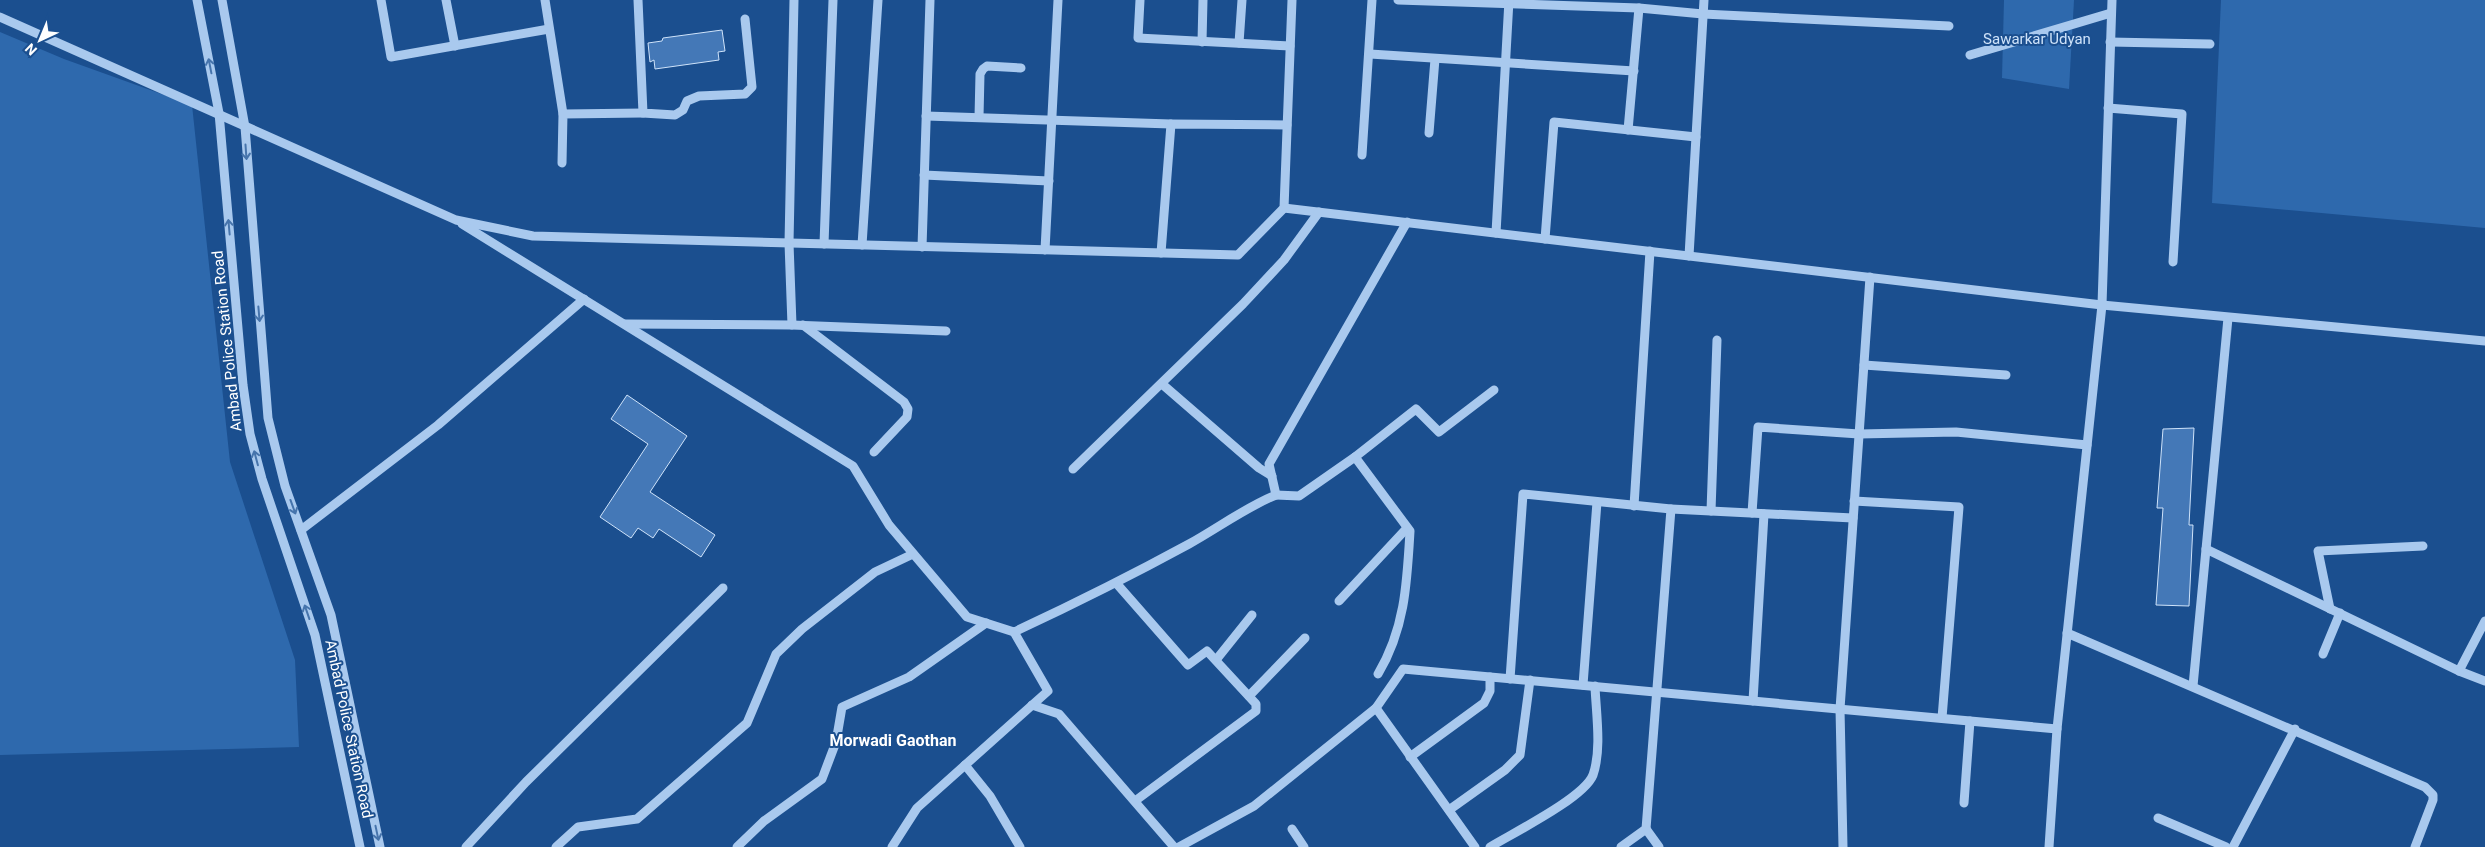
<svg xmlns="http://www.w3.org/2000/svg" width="2485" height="847" font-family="Roboto,sans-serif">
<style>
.green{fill:#2e69ad}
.building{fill:#4478b7;stroke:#cfe3fa}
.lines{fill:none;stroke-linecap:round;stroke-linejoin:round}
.minor{stroke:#a9c9ee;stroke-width:9}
.oneway{stroke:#4674ac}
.labels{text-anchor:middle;stroke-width:4;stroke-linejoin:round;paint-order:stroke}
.park-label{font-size:15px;fill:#cfe3fa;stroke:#1b4f8f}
.street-label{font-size:15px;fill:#fff;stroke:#1b4f8f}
.neighbourhood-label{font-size:16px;font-weight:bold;fill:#fff;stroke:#1b4f8f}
</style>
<rect width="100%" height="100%" fill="#1b4f8f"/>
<g class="green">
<polygon points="2004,0 2074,0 2069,89 2002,78"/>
<polygon points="2221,0 2485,0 2485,228 2212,203"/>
<polygon points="0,32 64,59 192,105 230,462 295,660 299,747 0,755"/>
</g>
<g class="building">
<polygon points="722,30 725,51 718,52 719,60 655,69 654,60 650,62 648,43 662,41 663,38"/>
<polygon points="627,395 687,436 650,492 715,535 701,557 659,529 653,538 638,528 631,538 600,517 648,444 611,419"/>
<polygon points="2194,428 2189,525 2193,525 2189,606 2156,605 2163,508 2157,508 2163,429"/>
</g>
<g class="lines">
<g class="minor">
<polyline points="197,0 219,113 243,385 250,434 262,479 315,635 360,847"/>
<polyline points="222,0 245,127 268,418 285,486 331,615 380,847"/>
<polyline points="381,0 391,57 549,29"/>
<polyline points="446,0 455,46"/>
<polyline points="545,0 563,114"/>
<polyline points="638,0 643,113 675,115 683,110 687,101 699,96 745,94 752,87 745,19"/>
<polyline points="1140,0 1138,38 1290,46"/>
<polyline points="1398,0 1639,8 1703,14 1949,26"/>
<polyline points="0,17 456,220 533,236 1238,255 1284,208 1292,0"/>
<polyline points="1202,42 1203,0"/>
<polyline points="2110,42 2210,44"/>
<polyline points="1239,43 1242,0"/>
<polyline points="1370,54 1634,71"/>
<polyline points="1970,55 2111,13"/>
<polyline points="2108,108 2182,114 2173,262"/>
<polyline points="926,116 1171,124"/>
<polyline points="979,117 980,74 983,69 987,66 1021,68"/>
<polyline points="1628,130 1639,8"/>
<polyline points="1429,133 1435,59"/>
<polyline points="1362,155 1372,0"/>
<polyline points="562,163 563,114 643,113"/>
<polyline points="924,175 1049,181"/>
<polyline points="1284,208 2102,305 2485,341"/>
<path d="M462,224L853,466L889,525L967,617L1014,632C1074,604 1132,575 1189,544C1218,528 1246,507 1276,495L1269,464L1407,222"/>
<polyline points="1496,233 1509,0"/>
<polyline points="1545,239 1554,122 1696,137"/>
<polyline points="824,244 833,0"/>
<polyline points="862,245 878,0"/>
<polyline points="922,247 930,0"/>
<polyline points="1045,250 1058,0"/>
<polyline points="1161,253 1171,124 1287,125"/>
<polyline points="1689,256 1704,0"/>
<polyline points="625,324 792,325 946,331"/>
<polyline points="792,325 789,243 794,0"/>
<polyline points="803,325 904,402 908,409 907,417 874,452"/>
<polyline points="1864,365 2006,375"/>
<polyline points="1162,384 1259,468 1272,476"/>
<polyline points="1355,457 1416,409 1439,432 1494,390"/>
<polyline points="1073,469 1243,304 1284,260 1319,212"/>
<path d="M1276,495L1299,496L1355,457L1410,531C1407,583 1405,629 1378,674"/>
<polyline points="1854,501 1959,507 1942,718"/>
<polyline points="1634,506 1650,251"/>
<polyline points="1711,511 1717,340"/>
<polyline points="1752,513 1758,427 1859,434 1956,432 2087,445"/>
<polyline points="301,530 438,425 584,299"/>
<polyline points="2206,549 2459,671 2485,681"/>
<polyline points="1117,584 1188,665 1207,651 1256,704 1256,711 1135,801"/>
<polyline points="1339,601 1407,528"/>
<polyline points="2330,609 2318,551 2423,546"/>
<polyline points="2067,633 2425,787 2433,795 2433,800 2415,847"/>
<polyline points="2323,654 2340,613"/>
<polyline points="1216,660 1252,615"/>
<polyline points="2459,671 2485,621"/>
<polyline points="1510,679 1523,494 1671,509"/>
<polyline points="1583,685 1597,502"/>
<polyline points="2193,686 2228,318"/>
<polyline points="1249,696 1305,638"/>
<polyline points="1753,701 1764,514"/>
<polyline points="1032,705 1059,714 1174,847"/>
<polyline points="1410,757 1484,703 1490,691 1490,677"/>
<polyline points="965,765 990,796 1020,847"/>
<polyline points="1964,803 1970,721"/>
<polyline points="1449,810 1505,770 1520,755 1530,680"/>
<polyline points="2158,818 2226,847"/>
<polyline points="1292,829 1304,847"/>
<polyline points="1646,829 1659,847"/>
<polyline points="466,847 526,782 723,588"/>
<polyline points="556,847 578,827 637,819 747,723 776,654 802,629 875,572 913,554"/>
<polyline points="737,847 764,821 822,779 836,742 842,707 909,677 986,623"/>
<polyline points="892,847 917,808 1048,691 1014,632"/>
<polyline points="1179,847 1254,806 1376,708"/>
<polyline points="1475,847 1376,708 1403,669 2057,729"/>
<path d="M1490,847C1513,833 1584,798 1593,775C1602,749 1596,713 1595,686"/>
<polyline points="1621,847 1646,829 1671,509 1853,518"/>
<polyline points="1843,847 1840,709 1870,277"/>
<polyline points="2049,847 2057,729 2102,305 2112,0"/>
<polyline points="2233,847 2295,729"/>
</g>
</g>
<defs><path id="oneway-shaft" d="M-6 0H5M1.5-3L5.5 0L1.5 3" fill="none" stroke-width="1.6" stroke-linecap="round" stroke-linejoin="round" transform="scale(1.25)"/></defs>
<g class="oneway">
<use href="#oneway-shaft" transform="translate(210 66) rotate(-101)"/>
<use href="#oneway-shaft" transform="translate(246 152) rotate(86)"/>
<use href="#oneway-shaft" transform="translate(229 227) rotate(-95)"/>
<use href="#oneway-shaft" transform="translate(259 314) rotate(85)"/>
<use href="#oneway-shaft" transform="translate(256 458) rotate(-105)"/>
<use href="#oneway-shaft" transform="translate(293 507) rotate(70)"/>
<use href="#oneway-shaft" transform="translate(307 612) rotate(-109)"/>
<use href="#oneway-shaft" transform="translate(377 833) rotate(78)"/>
</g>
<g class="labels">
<g class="park-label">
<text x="2037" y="44">Sawarkar Udyan</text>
</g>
<g class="street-label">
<text transform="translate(227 341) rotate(-96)" y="5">Ambad Police Station Road</text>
<text transform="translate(349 729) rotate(78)" y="5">Ambad Police Station Road</text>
</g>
<g class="neighbourhood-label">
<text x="893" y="746">Morwadi Gaothan</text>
</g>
</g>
<g transform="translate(40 40) rotate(224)" stroke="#1b4f8f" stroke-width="4" paint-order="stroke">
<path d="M0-4L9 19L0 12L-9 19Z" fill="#ffffff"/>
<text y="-8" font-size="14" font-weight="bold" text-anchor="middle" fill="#ffffff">N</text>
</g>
</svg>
